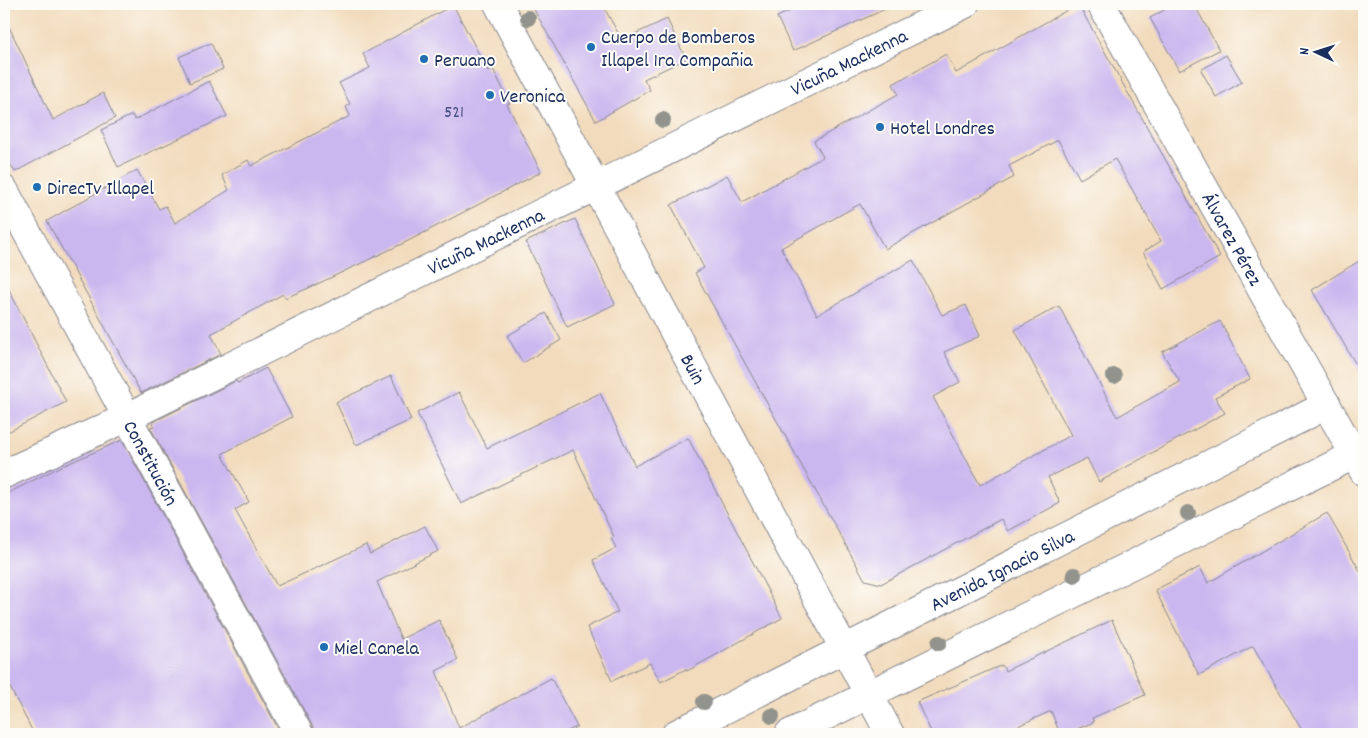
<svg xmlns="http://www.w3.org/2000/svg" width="1368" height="738" font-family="Dekko,sans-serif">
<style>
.building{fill:#cbb7ef}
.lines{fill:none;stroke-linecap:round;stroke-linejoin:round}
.street-casing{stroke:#86858d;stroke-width:30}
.secondary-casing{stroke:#86858d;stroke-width:30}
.primary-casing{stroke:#86858d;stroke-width:30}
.street{stroke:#fff;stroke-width:28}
.secondary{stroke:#fff;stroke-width:28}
.primary{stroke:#fff;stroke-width:28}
.tree{fill:#91938c}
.poi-dot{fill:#1f6fb2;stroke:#fdfcf7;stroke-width:2}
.labels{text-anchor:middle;stroke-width:4;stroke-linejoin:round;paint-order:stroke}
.number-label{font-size:18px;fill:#475182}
.poi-label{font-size:20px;fill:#1b2f5e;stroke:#fdfcf7;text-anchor:start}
.street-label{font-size:20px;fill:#1b2f5e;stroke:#fdfcf7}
</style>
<rect width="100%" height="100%" fill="#fdfcf7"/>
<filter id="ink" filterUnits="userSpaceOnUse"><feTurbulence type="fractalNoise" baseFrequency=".02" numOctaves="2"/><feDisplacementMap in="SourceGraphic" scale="10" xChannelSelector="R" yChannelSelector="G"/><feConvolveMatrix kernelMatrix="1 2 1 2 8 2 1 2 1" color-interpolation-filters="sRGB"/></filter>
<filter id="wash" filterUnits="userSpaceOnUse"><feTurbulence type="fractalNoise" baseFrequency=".0096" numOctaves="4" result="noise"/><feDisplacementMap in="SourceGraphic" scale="20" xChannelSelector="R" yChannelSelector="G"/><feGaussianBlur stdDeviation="1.12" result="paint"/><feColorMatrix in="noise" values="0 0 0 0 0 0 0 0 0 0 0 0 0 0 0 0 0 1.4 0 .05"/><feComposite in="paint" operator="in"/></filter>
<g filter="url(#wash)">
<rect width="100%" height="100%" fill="#f2dbbc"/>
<g id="blocks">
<g class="building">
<polygon points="531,4 602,4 622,40 667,19 686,59 644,79 650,90 596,121"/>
<polygon points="805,4 896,4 793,51 777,17"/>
<polygon points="1078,4 1220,257 1163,289 1143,252 1161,241 1115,159 1080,179 1058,140 1009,166 1014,177 885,249 860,204 781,248 817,315 913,260 942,315 966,305 980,336 944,352 960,382 933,397 980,485 1071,435 1015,330 1059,306 1117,417 1180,382 1162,352 1220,321 1250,379 1215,397 1225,413 1099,482 1087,458 1048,477 1060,503 1008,531 1001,519 881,584 865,580 695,273 704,268 671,205 727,175 742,202 823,157 814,141 898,94 893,84 946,54 956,73"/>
<polygon points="1175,4 1194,4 1219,50 1179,71 1150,18"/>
<polygon points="453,5 488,71 493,69 510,103 507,104 541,172 408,241 311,287 285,298 283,294 211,334 221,354 141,393 47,221 137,170 159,209 166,206 175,223 229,190 222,175 248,160 251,166 350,116 346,107 350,104 339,83 370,68 363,54"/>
<polygon points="4,16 53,120 103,93 115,118 15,172 4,154"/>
<polygon points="211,43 223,69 190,83 179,57"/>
<polygon points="1226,55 1242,82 1216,97 1201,70"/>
<polygon points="209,81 227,116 118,167 101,130 132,115 135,120"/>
<polygon points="575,219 615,304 567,327 526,242"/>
<polygon points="1364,258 1364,378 1312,290"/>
<polygon points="4,280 66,402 4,434"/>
<polygon points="546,313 561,340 523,363 507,336"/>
<polygon points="266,368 292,417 222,454 249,502 235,510 277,586 366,545 370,554 425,526 438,551 377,582 401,639 439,620 458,660 436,671 459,728 551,678 577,727 560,734 315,734 313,727 150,427 154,426 152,423 155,421 236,381 238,383"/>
<polygon points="391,376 411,420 356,445 336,402"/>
<polygon points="459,392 487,448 600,393 635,466 688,438 782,618 687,671 686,669 661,682 650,663 612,681 587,627 618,612 593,560 616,548 611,538 614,537 573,450 461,504 417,413"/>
<polygon points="122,440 281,734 34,734 4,676 4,495 58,468"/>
<polygon points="1327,513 1364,578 1364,728 1353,734 1304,734 1253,646 1199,675 1155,590 1200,567 1208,583"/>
<polygon points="1112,620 1145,695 1092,718 1094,722 1065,734 1060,734 1051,711 1000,734 932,734 917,702 1002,665 1005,671"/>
</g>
</g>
</g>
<g filter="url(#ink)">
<use href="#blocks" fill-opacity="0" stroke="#86858d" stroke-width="1"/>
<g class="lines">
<defs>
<g id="street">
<path id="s1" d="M4,474L128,417L965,4"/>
</g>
<g id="secondary">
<path id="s2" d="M498,4L890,734"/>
<path id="s3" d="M1101,4L1364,472"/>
<path id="s4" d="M676,734L1327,405"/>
<polyline points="789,734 1354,455"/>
</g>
<g id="primary">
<path id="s5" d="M4,190L299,734"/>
</g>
</defs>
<use href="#street" class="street-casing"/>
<use href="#secondary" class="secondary-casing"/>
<use href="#primary" class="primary-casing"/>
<use href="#street" class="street"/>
<use href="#secondary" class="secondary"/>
<use href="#primary" class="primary"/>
</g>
<g class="tree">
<circle cx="528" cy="18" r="8"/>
<circle cx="663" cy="120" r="8"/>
<circle cx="1114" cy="376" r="8"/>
<circle cx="1188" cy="513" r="8"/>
<circle cx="1074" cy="575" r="8"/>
<circle cx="939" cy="643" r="8"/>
<circle cx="704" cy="702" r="8"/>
<circle cx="772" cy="716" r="8"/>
</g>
</g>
<g class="poi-dot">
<circle cx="591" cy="47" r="5"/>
<circle cx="424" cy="59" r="5"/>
<circle cx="490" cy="95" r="5"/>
<circle cx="880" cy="127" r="5"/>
<circle cx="37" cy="187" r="5"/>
<circle cx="324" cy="647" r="5"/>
</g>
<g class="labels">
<g class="number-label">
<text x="454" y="117">521</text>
</g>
<g class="poi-label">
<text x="601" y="43">Cuerpo de Bomberos<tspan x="601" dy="23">Illapel 1ra Compañia</tspan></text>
<text x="434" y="66">Peruano</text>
<text x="500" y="102">Veronica</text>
<text x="890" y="134">Hotel Londres</text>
<text x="47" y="194">DirecTv Illapel</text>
<text x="334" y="654">Miel Canela</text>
</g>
<g class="street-label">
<text dy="7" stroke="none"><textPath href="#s1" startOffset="940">Vicuña Mackenna</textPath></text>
<text dy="7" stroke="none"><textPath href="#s3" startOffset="269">Álvarez Pérez</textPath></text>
<text dy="7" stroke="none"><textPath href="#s1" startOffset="535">Vicuña Mackenna</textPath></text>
<text dy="7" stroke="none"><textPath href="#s2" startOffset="414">Buin</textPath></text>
<text dy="7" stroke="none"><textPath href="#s5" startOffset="310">Constitución</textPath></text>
<text dy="7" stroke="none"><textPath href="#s4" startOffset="365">Avenida Ignacio Silva</textPath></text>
</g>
</g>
<rect width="1368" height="738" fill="none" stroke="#fdfcf7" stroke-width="20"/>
<g transform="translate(1316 52) rotate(274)" stroke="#fdfcf7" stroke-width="4" paint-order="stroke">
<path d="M0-4L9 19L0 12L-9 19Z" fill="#1b2f5e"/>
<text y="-8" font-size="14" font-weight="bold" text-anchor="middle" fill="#1b2f5e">N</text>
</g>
</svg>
